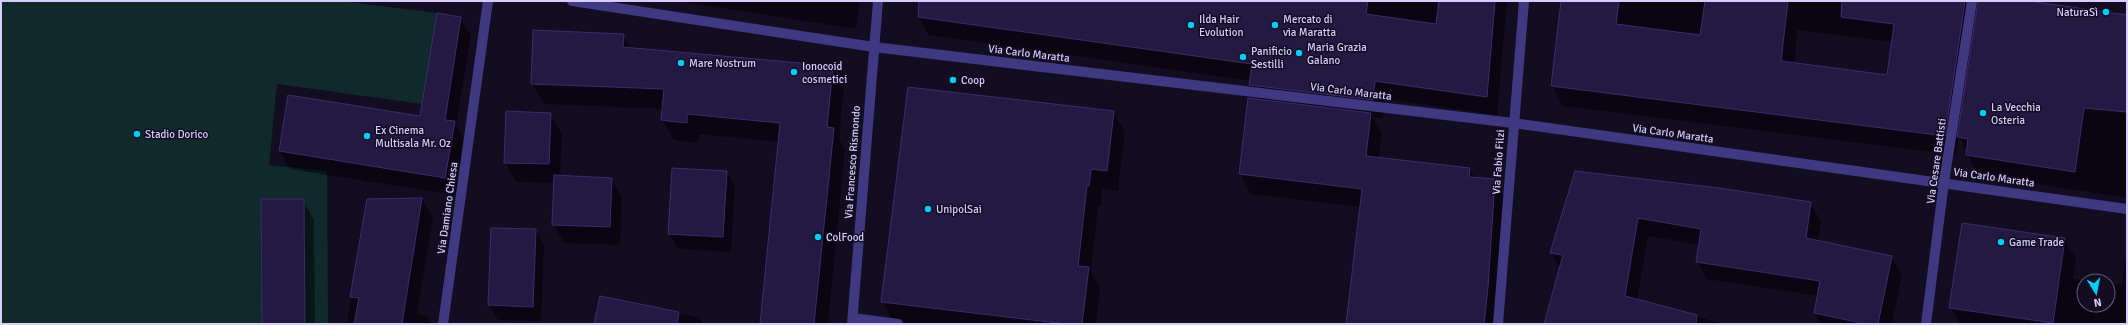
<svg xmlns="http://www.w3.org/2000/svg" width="2128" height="325" font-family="Signika,sans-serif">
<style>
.green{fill:#102a2b}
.shadow{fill:#0007;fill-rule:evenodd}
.building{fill:#241942;stroke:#3d2b6e}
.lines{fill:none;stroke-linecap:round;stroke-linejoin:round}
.minor{stroke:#403880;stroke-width:10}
.poi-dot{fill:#01cff8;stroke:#120d21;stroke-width:1.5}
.labels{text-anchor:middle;stroke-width:3;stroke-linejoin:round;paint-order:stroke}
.poi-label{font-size:11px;fill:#d7ceff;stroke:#120d21;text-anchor:start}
.street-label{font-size:11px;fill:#d7ceff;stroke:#120d21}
</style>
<rect width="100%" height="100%" fill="#120d21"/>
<polygon class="green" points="1,1 340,1 437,13 422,104 277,84 269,165 327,171 328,324 1,324"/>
<g class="shadow">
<polygon points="677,1 860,1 856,29"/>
<polygon points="919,1 1507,1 1497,115 1385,99 1383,118 1372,117 1382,133 1379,158 1470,169 1475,178 1494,180 1505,200 1497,324 1347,324 1361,207 1251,194 1240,174 1249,99 1259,100 1250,85 1251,81 929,35 918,16"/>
<path d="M1562,1H2021L2127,17V198L1978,175L1959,137L1956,155L1563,106L1552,86ZM1798,30L1892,42L1888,76L1794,64Z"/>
<polygon points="461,18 471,36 456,126 464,140 455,195 290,169 280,151 421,117"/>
<polygon points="623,35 631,49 832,67 844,87 839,139 845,149 828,324 761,324 779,142 699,134 698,143 674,140 662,120 664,109 544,104 532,84"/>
<polygon points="908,88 1113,112 1125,132 1118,191 1102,189 1101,206 1098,206 1091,271 1100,288 1096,324 901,324 894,322 882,302"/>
<polygon points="550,114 562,134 560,177 611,179 622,197 620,245 564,243 553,224 555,183 516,182 505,162"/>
<polygon points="727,172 735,187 731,252 678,249 669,234"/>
<polygon points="1576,172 1810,203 1821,221 1818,242 1891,256 1902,275 1892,324 1821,324 1815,313 1818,296 1707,279 1697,261 1699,245 1648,236 1637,301 1725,324 1545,324 1560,268 1551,253"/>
<polygon points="422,199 433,218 417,314 427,316 432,324 347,324 368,200"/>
<polygon points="303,200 314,220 315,324 263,324"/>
<polygon points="536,230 544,245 541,321 498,320 489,305"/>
<polygon points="2064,239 2076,259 2073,279 2091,281 2084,281 2084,305 2108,305 2108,283 2122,285 2125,259 2127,259 2127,324 1960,324 1950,307"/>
<polygon points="601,297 698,317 703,324 595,324"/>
</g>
<g class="building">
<polygon points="919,1 1368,1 1366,14 1436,24 1439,1 1495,1 1487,97 1375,81 1373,100 1249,85 1252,64 918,17"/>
<polygon points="1561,1 1619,1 1616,24 1700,35 1705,1 1788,1 1781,61 1887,75 1894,24 1841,17 1842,1 1965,1 1945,136 1551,86"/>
<polygon points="1978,1 2029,1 2127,15 2127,112 2084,108 2075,172 1966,155 1968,139 1957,137"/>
<polygon points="437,13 461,17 445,120 455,121 445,178 279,151 288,95 420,116"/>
<polygon points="533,30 624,34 623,47 833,66 827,127 834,128 814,324 760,324 780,123 687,114 687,123 661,120 664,89 531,84"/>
<polygon points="908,87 1114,111 1107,171 1091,169 1089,186 1087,186 1078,266 1089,267 1082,324 1066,324 881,302"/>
<polygon points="1248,98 1371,113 1366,156 1470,168 1469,177 1495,179 1488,287 1484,324 1346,324 1362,189 1239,174"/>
<polygon points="506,111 551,113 549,164 504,163"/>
<polygon points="672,168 727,171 723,237 668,234"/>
<polygon points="1575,171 1719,188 1811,202 1806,238 1892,256 1878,324 1866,324 1814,313 1820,281 1696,262 1701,229 1638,218 1625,296 1697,315 1696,324 1544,324 1563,255 1550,253"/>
<polygon points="554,175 612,178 610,227 552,225"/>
<polygon points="422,198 402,324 354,324 359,298 350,297 367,199"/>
<polygon points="261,199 304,199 305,324 262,324"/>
<polygon points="1962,223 2065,238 2053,323 1949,308"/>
<polygon points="491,228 536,229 533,307 488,305"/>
<polygon points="600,296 679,312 677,324 594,324"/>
</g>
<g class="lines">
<g class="minor">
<polyline points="572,1 874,47 1513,123 2127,209"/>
<polyline points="853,318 898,324"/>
<polyline points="443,324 488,1"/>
<polyline points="852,324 878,1"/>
<polyline points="1498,324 1524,1"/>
<polyline points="1926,324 1944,182 1972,1"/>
</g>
</g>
<g class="poi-dot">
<circle cx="2106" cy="12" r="4"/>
<circle cx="1191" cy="25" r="4"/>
<circle cx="1275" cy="25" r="4"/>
<circle cx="1299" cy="53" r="4"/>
<circle cx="1243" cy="57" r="4"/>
<circle cx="681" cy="63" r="4"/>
<circle cx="794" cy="72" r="4"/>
<circle cx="953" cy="80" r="4"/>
<circle cx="1983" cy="113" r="4"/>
<circle cx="137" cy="134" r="4"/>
<circle cx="367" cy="136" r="4"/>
<circle cx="928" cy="209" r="4"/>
<circle cx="818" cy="237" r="4"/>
<circle cx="2001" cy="242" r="4"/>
</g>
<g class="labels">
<g class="poi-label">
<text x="2098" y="16" text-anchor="end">NaturaSì</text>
<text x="1199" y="23">Ilda Hair<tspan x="1199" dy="13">Evolution</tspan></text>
<text x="1283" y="23">Mercato di<tspan x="1283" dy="13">via Maratta</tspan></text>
<text x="1307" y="51">Maria Grazia<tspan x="1307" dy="13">Galano</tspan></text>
<text x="1251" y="55">Panificio<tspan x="1251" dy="13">Sestilli</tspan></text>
<text x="689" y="67">Mare Nostrum</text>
<text x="802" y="70">Ionocoid<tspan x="802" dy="13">cosmetici</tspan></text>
<text x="961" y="84">Coop</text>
<text x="1991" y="111">La Vecchia<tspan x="1991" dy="13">Osteria</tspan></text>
<text x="375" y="134">Ex Cinema<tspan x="375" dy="13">Multisala Mr. Oz</tspan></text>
<text x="145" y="138">Stadio Dorico</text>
<text x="936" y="213">UnipolSai</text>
<text x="826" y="241">ColFood</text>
<text x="2009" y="246">Game Trade</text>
</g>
<g class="street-label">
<text transform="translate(1029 53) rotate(7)" y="4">Via Carlo Maratta</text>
<text transform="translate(1351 91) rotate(7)" y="4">Via Carlo Maratta</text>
<text transform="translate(1673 133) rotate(8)" y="4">Via Carlo Maratta</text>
<text transform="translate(1936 161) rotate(-82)" y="4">Via Cesare Battisti</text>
<text transform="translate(852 162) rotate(-86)" y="4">Via Francesco Rismondo</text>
<text transform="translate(1498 162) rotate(-86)" y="4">Via Fabio Filzi</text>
<text transform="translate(1994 177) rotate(8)" y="4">Via Carlo Maratta</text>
<text transform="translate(447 208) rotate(-82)" y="4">Via Damiano Chiesa</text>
</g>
</g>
<rect width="2128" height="325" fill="none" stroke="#d7ceff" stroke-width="4"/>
<g transform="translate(2096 293) rotate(170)"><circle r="19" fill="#120d21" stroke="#615a7a"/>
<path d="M0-3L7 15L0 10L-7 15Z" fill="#01cff8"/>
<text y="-6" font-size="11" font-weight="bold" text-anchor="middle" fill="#d7ceff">N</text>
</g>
</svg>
